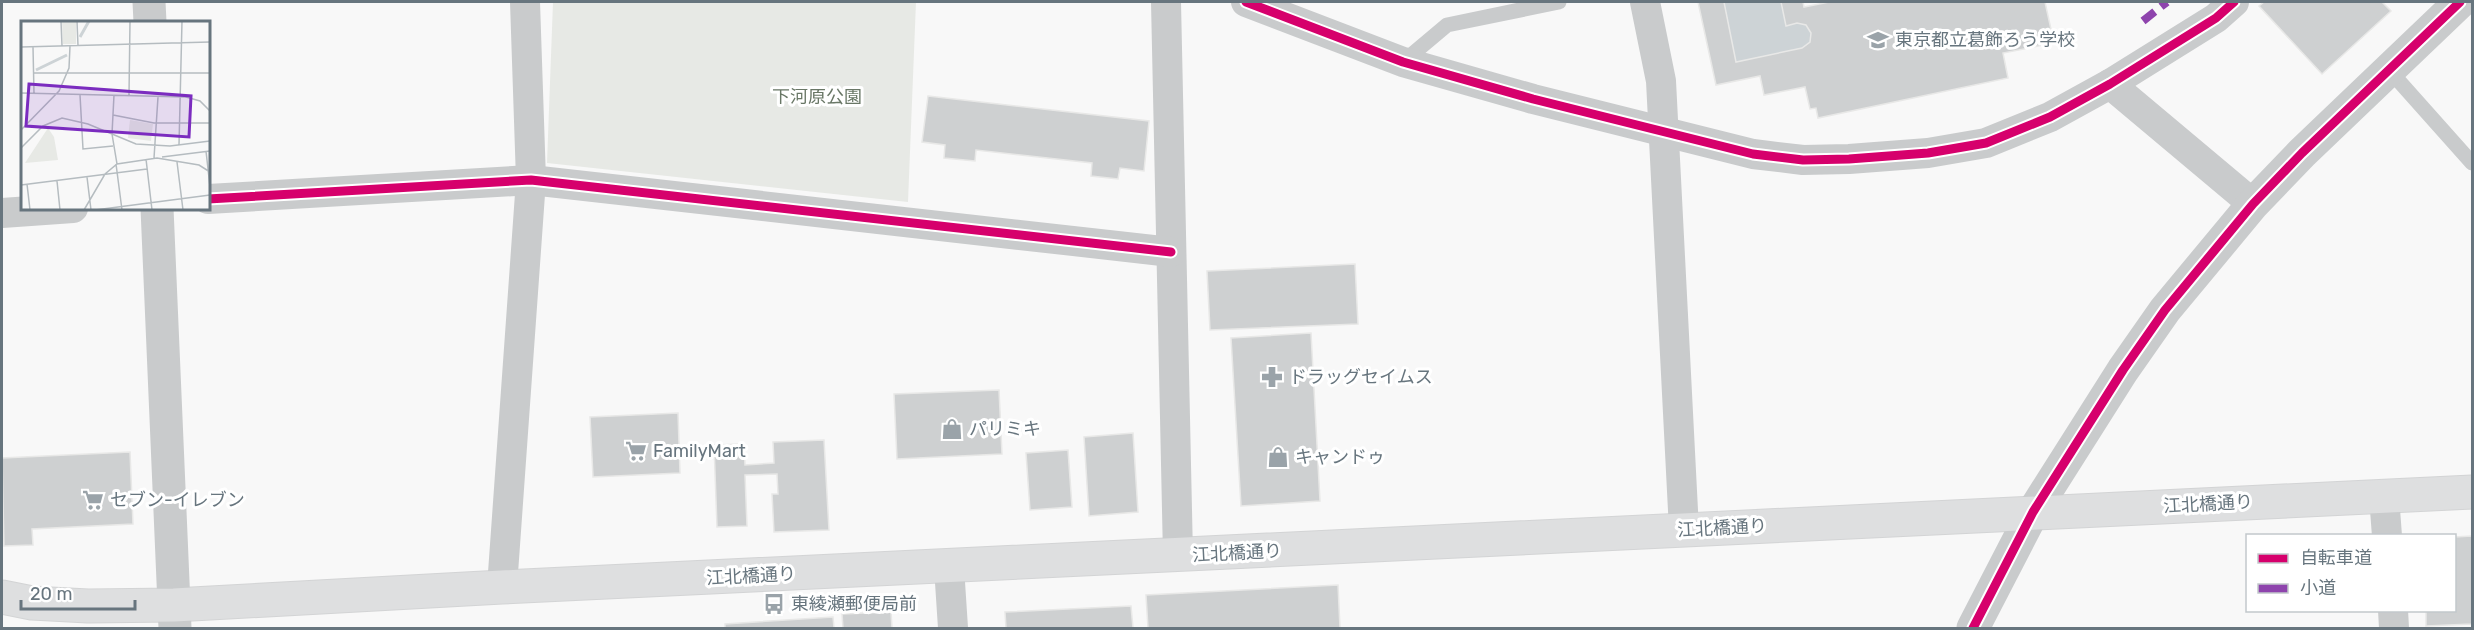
<svg xmlns="http://www.w3.org/2000/svg" width="2474" height="630" font-family="Rubik,'Noto Sans JP',sans-serif">
<style>
.green{fill:#e7e9e5}
.water{fill:#cdd3d6}
.building{fill:#ced0d1;stroke:#e8e8e7;stroke-width:1.5}
.lines{fill:none;stroke-linecap:round;stroke-linejoin:round}
.secondary-casing{stroke:#d3d4d5;stroke-width:35}
.service{stroke:#c9cbcc;stroke-width:15}
.minor{stroke:#c9cbcc;stroke-width:30}
.tertiary{stroke:#c9cbcc;stroke-width:33}
.secondary{stroke:#dedfe0;stroke-width:33}
.quiet{stroke:#8e44ad;stroke-width:8;stroke-dasharray:15 8;stroke-linecap:butt}
.cycleway-casing{stroke:#fff;stroke-width:13}
.cycleway{stroke:#d6006c;stroke-width:9}
.labels{text-anchor:middle;stroke-width:6;stroke-linejoin:round;paint-order:stroke}
.poi-label{font-size:18px;fill:#67757e;stroke:#fff;text-anchor:start}
.park-label{font-size:18px;fill:#697766;stroke:#fff}
.street-label{font-size:18px;fill:#67757e;stroke:#fff}
.inset-river{fill:none;stroke:#cdd3d6;stroke-width:3}
.inset-road{fill:none;stroke:#b5bcc0;stroke-width:1.5}
.view{fill:#7b2cbf;fill-opacity:0.15;stroke:#7b2cbf;stroke-width:3}
.inset-edge{fill:none;stroke:#67757e;stroke-width:3}
</style>
<rect width="100%" height="100%" fill="#f8f8f8"/>
<polygon class="green" points="553,2 916,2 908,202 547,163"/>
<polygon class="water" points="1724,2 1781,2 1786,25 1797,23 1806,25 1811,33 1810,42 1802,48 1736,62"/>
<g class="building">
<polygon points="1698,2 1724,2 1736,62 1802,48 1810,42 1811,33 1806,25 1797,23 1786,26 1781,2 1803,2 1804,7 1829,2 2045,2 2054,43 2003,53 2008,78 1818,118 1816,108 1810,109 1805,87 1764,95 1760,76 1716,85"/>
<polygon points="2264,2 2382,2 2391,11 2322,74 2259,6"/>
<polygon points="928,96 1149,121 1144,171 1120,168 1118,179 1091,176 1092,163 976,150 975,161 944,158 945,145 922,142"/>
<polygon points="1355,264 1358,324 1210,330 1207,271"/>
<polygon points="1311,333 1320,501 1241,506 1231,338"/>
<polygon points="999,390 1002,454 897,459 894,394"/>
<polygon points="678,413 680,473 593,477 590,417"/>
<polygon points="1133,433 1138,512 1089,516 1084,437"/>
<polygon points="824,440 829,530 774,532 772,494 778,494 777,474 745,475 747,526 717,527 714,445 744,444 745,465 774,463 773,442"/>
<polygon points="1068,450 1072,507 1030,510 1026,453"/>
<polygon points="130,452 133,524 32,529 33,545 4,546 2,458"/>
<polygon points="2472,536 2472,624 2426,626 2426,610 2454,610 2454,537"/>
<polygon points="1338,585 1340,628 1148,628 1146,595"/>
<polygon points="1131,606 1133,628 1006,628 1005,612"/>
<polygon points="891,612 892,628 843,628 842,614"/>
<polygon points="833,617 834,628 725,628 725,624"/>
</g>
<g class="lines">
<defs>
<polyline id="secondary" points="2,597 32,603 88,606 174,605 502,587 2472,492"/>
</defs>
<use href="#secondary" class="secondary-casing"/>
<g class="service">
<polyline points="1403,62 1447,25 1559,2"/>
<polyline points="2390,71 2472,163"/>
</g>
<g class="minor">
<polyline points="1166,2 1178,556"/>
<polyline points="1246,2 1403,62 1533,99 1753,154 1803,160 1849,159 1928,153 1986,143 2050,117 2110,84 2216,18 2234,2"/>
<polyline points="1645,2 1661,81 1684,530"/>
<polyline points="2110,84 2253,204"/>
<polyline points="208,199 531,180 1171,252"/>
<polyline points="2,213 73,208"/>
<polyline points="2384,496 2387,536"/>
<polyline points="949,567 953,628"/>
<polyline points="502,587 531,180 525,2"/>
<polyline points="2393,610 2394,628"/>
</g>
<g class="tertiary">
<polyline points="149,2 150,22"/>
<polyline points="157,208 175,628"/>
<polyline points="1973,628 2033,512 2123,370 2165,310 2253,204 2302,153 2460,2"/>
</g>
<use href="#secondary" class="secondary"/>
<polyline class="quiet" points="2143,21 2167,2"/>
<defs>
<g id="cycleway">
<polyline points="1246,2 1403,62 1533,99 1753,154 1803,160 1849,159 1928,153 1986,143 2050,117 2110,84 2216,18 2234,2"/>
<polyline points="208,199 531,180 1171,252"/>
<polyline points="1973,628 2033,512 2123,370 2165,310 2253,204 2302,153 2460,2"/>
</g>
</defs>
<use href="#cycleway" class="cycleway-casing"/>
<use href="#cycleway" class="cycleway"/>
</g>
<defs>
<symbol id="school-bare" viewBox="-9 -9 18 18"><path d="M0-5L7-2L0 1L-7-2ZM-4 1L0 2.5L4 1V4Q0 6-4 4Z" fill="#9aa3a9" stroke="#fff" stroke-width="2.5" paint-order="stroke"/></symbol>
<symbol id="pharmacy-bare" viewBox="-9 -9 18 18"><path d="M-2-6h4v4h4v4h-4v4h-4v-4h-4v-4h4Z" fill="#9aa3a9" stroke="#fff" stroke-width="2.5" paint-order="stroke"/></symbol>
<symbol id="shop-bare" viewBox="-9 -9 18 18"><path d="M-5-2.5h2.3a2.7 3.5 0 0 1 5.4 0H5L5.5 6h-11ZM-1.5-2.5h3a1.5 2.3 0 0 0-3 0Z" fill="#9aa3a9" stroke="#fff" stroke-width="2.5" paint-order="stroke"/></symbol>
<symbol id="supermarket-bare" viewBox="-9 -9 18 18"><path d="M-6-5.5h2.5l.6 2H6L4.5 2H-2.5L-4.4-4H-6ZM-1.5 3.2a1.3 1.3 0 1 0 .1 0ZM3 3.2a1.3 1.3 0 1 0 .1 0Z" fill="#9aa3a9" stroke="#fff" stroke-width="2.5" paint-order="stroke"/></symbol>
<symbol id="bus-bare" viewBox="-9 -9 18 18"><path d="M-5-6H5V4H4V6H2V4H-2V6H-4V4H-5ZM-3.5-4V0h7V-4ZM-3.5 1.2v1.5H-2V1.2ZM2 1.2v1.5H3.5V1.2Z" fill="#9aa3a9" stroke="#fff" stroke-width="2.5" paint-order="stroke"/></symbol>
</defs>
<g fill-rule="evenodd">
<use href="#school-bare" x="1863" y="25" width="30" height="30"/>
<use href="#pharmacy-bare" x="1257" y="362" width="30" height="30"/>
<use href="#shop-bare" x="937" y="414" width="30" height="30"/>
<use href="#supermarket-bare" x="621" y="436" width="30" height="30"/>
<use href="#shop-bare" x="1263" y="442" width="30" height="30"/>
<use href="#supermarket-bare" x="78" y="485" width="30" height="30"/>
<use href="#bus-bare" x="759" y="589" width="30" height="30"/>
</g>
<g class="labels">
<g class="poi-label">
<text x="1895" y="46">東京都立葛飾ろう学校</text>
<text x="1289" y="383">ドラッグセイムス</text>
<text x="969" y="435">パリミキ</text>
<text x="653" y="457">FamilyMart</text>
<text x="1295" y="463">キャンドゥ</text>
<text x="110" y="506">セブン-イレブン</text>
<text x="791" y="610">東綾瀬郵便局前</text>
</g>
<g class="park-label">
<text x="817" y="103">下河原公園</text>
</g>
<g class="street-label">
<text transform="translate(2208 504) rotate(-3)" y="6">江北橋通り</text>
<text transform="translate(1722 528) rotate(-3)" y="6">江北橋通り</text>
<text transform="translate(1237 553) rotate(-3)" y="6">江北橋通り</text>
<text transform="translate(751 576) rotate(-3)" y="6">江北橋通り</text>
</g>
</g>
<g transform="translate(21 21)">
<rect width="189" height="189" fill="#f8f8f8"/>
<path d="M41,0H55V23H42ZM109,99L132,103L130,120L107,117ZM27,107L33,116L37,139L4,142Z" fill="#e7e9e5"/>
<path class="inset-river" d="M59,16L68,0M15,49L46,34"/>
<path class="inset-road" d="M40,0L41,25M56,0L57,25M0,26L189,21M12,26L13,73M13,52H189M0,72L165,76L179,80L189,90M59,74L62,128L92,125M93,74L91,113L96,143M108,74L109,0M92,94L133,102H189M0,109L38,70L48,47L49,25M158,124L161,0M0,127L22,105L41,97L67,103L115,123L149,125L189,120M185,130L189,166M141,136L189,130M133,137L137,76M125,138L131,189M156,141L162,189M95,143L101,189M66,156L70,189M36,160L39,189M6,163L9,189M0,164L126,148M63,189L84,153L96,143L136,137L178,144L189,151M74,189L189,174"/>
<path class="view" d="M8,63L170,75L168,116L5,105Z"/>
<rect width="189" height="189" class="inset-edge"/>
</g>
<rect width="2474" height="630" fill="none" stroke="#67757e" stroke-width="6"/>
<rect x="2246" y="534" width="210" height="78" fill="#ffffff" stroke="#c2c8cb" stroke-width="1.5"/>
<rect x="2258" y="554" width="30" height="9" fill="#d6006c" stroke="#c2c8cb" stroke-width="1.5"/>
<text x="2300" y="564" font-size="18" fill="#67757e">自転車道</text>
<rect x="2258" y="584" width="30" height="9" fill="#8e44ad" stroke="#c2c8cb" stroke-width="1.5"/>
<text x="2300" y="594" font-size="18" fill="#67757e">小道</text>
<path d="M21 600v9h114v-9" fill="none" stroke="#67757e" stroke-width="3"/>
<text x="30" y="600" font-size="18" fill="#67757e" stroke="#ffffff" stroke-width="4.5" paint-order="stroke">20 m</text>
</svg>
